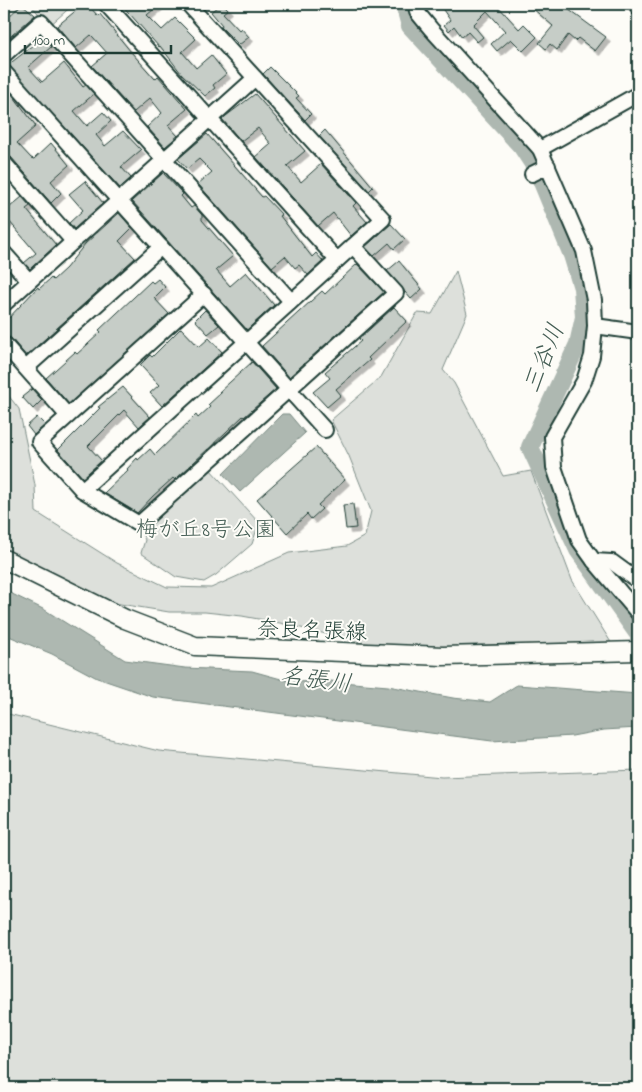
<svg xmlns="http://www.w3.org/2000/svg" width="642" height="1092" font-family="'Indie Flower','Klee One',sans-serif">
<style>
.green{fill:#dde0db;stroke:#7e8e88}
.water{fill:#aeb8b1;stroke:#75877f}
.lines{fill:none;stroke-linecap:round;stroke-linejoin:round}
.river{stroke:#aeb8b1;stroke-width:18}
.building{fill:#c6cdc7;stroke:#1f3d34;filter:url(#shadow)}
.minor-casing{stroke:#1f3d34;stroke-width:18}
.major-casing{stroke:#1f3d34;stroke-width:21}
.minor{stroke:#fdfcf7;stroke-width:14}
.major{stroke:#fdfcf7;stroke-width:18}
.labels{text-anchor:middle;stroke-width:4;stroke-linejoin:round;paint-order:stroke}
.park-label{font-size:22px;fill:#455e55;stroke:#fdfcf7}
.street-label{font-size:22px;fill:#1f3d34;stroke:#fdfcf7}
.water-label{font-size:24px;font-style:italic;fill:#435c53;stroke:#fdfcf7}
</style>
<defs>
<filter id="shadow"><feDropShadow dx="4.5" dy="4.5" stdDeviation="0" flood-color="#0004"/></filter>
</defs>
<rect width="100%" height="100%" fill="#fdfcf7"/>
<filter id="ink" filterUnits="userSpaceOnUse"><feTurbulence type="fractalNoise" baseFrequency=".02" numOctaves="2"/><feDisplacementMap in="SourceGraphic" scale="10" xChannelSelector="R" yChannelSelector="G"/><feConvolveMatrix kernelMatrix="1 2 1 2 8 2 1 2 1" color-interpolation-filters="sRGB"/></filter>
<g filter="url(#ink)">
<g class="green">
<polygon points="30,4 74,4 49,26"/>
<polygon points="456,271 467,314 443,370 454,383 503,476 531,471 572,580 612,644 447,651 364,643 280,623 242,616 205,612 169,612 96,600 4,556 4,390 19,409 35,485 36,512 117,563 167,587 211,588 289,553 347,546 365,536 371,511 349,456 331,420 381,377 417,313 432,314"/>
<polygon points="209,468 259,523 252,544 216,575 204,582 176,577 141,553 145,540 140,530"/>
<polygon points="4,713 159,751 442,777 638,770 638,1088 4,1088"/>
</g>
<g class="water">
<polygon points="282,414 289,414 305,433 240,492 223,474"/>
<polygon points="4,590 45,610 125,660 185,668 252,671 292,682 330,681 388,686 453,698 490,702 517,685 638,694 638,728 604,730 572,736 492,741 153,697 97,678 52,654 4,634"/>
</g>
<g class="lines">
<polyline class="river" points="404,4 410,26 522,147 537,170 572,255 582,288 584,317 578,344 530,447 578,550 638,634"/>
</g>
<g class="building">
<polygon points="22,4 35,15 4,42 4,21"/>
<polygon points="84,4 87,4 98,16 100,14 131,52 155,79 158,76 187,109 168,125 178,136 165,147 147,127 162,113 150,98 134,112 92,66 107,53 93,37 91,35 76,48 57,26"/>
<polygon points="121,4 160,4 147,15 162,30 175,18 196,39 182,52 196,68 211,55 226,74 213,85 215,88 205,96 181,73 160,46 159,47 152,39"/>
<polygon points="220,4 223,4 228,9 223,13 239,30 241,28 249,37 239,45 221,27 222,25 211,12"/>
<polygon points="439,4 496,4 519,29 524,24 537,37 523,51 511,39 497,51 491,44 505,31 487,11 473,25 483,37 477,42 468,32 462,37 454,26 449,31 444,25 450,20"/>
<polygon points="537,4 561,4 606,37 595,51 578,38 575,41 568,35 557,50 550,44 546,49 539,43 553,26 532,8"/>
<polygon points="43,38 51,47 28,67 42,82 64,63 83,87 86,85 94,94 74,111 87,126 103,112 111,121 96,135 105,146 123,131 141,150 121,167 131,178 120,188 8,65"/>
<polygon points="270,67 299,96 296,98 311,114 305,120 263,74"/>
<polygon points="8,89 36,126 17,143 31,158 34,159 51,143 69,165 51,181 61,193 51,203 11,157 4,154 4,93"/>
<polygon points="255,94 305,151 287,166 301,182 321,164 356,203 353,206 367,222 351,236 333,213 318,226 256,157 271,144 258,128 241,141 222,119"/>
<polygon points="325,130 373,187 369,191 319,136"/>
<polygon points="207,134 262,197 264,196 282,215 280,216 312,257 316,253 323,261 308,275 299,265 295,268 285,256 272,267 198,184 212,172 199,159 187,169 178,159"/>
<polygon points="163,173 183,194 181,196 191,208 194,206 202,215 202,220 233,256 216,270 230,286 246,272 274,305 247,330 132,201"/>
<polygon points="85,181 103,203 74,229 69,223 83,210 69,194"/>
<polygon points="22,197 30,206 26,209 56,245 30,269 24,263 36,253 9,221 4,226 4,212"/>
<polygon points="119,213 132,228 119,241 135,258 26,356 11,338 4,335 4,323 38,287 39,289 51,278 53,280 66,268 85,244"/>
<polygon points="391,224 405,239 394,249 389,243 374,256 365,247"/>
<polygon points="399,261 422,289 411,299 387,271"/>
<polygon points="357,264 384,292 289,377 262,346 311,301 322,291 325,294"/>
<polygon points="158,279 165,287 154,298 169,314 69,404 46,378 75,352 77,354 88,344 101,332 99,330 151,281 153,283"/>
<polygon points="394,307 407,321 368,358 370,360 336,389 341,395 327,407 313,392 330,378 325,372 361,341 359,339"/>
<polygon points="205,310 219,325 208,334 195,320"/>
<polygon points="181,328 199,347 209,338 222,352 162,406 150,393 159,385 140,365 150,355 152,357"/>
<polygon points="252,362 276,389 244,417 243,416 175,480 173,478 153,496 137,513 104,493 128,470 127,469 137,458 138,460 150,449 155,455 196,415 198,418 210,407 208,405 221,393 219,392"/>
<polygon points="123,387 150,417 139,427 124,410 88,446 102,461 83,478 58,450 100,408 98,407"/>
<polygon points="32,389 42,400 33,409 22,397"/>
<polygon points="37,417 45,425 34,435 27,426"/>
<polygon points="316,447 345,480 318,505 322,509 311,519 307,514 287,533 257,499"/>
<polygon points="353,504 356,528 346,529 343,505"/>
</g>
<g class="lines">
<defs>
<g id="minor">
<polyline points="106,4 337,260"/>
<polyline points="416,4 417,12 431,29 540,149 584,251 594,300 595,326 592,356 584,381 552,437 554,467 579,540 594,561 638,613"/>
<polyline points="636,4 638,8"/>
<polyline points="4,55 41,22 291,301"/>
<polyline points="4,72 325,430"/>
<polyline points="540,149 638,94"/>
<polyline points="4,163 73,241"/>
<polyline points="532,174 548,166"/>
<polyline points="4,253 29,281"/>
<polyline points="204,294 39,442 82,490 139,524 396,293 353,246"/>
<polyline points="4,304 255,78"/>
<polyline points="595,326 638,332"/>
<polyline points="4,344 68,416"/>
<polyline points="26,368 161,247"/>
<polyline points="82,490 383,219 188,4"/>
<polyline points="594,561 612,562 638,581"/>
</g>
<polyline id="major" points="4,559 125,619 195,646 443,656 638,651"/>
</defs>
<use href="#minor" class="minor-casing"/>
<use href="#major" class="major-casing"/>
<use href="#minor" class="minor"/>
<use href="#major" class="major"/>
</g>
</g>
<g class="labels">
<g class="park-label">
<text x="206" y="536">梅が丘8号公園</text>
</g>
<g class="street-label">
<text transform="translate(312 629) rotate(2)" y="8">奈良名張線</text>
</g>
<g class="water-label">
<text transform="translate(543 358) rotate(-68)" y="8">三谷川</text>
<text transform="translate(316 679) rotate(7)" y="8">名張川</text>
</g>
</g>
<rect width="642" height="1092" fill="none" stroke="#fdfcf7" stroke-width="20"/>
<rect x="10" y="10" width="622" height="1072" fill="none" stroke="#1f3d34" stroke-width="2" filter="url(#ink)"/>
<path d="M25 45v8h146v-8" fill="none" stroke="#1f3d34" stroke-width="2.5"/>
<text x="32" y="45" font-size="15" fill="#1f3d34" stroke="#fdfcf7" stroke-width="4" paint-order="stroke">100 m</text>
</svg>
